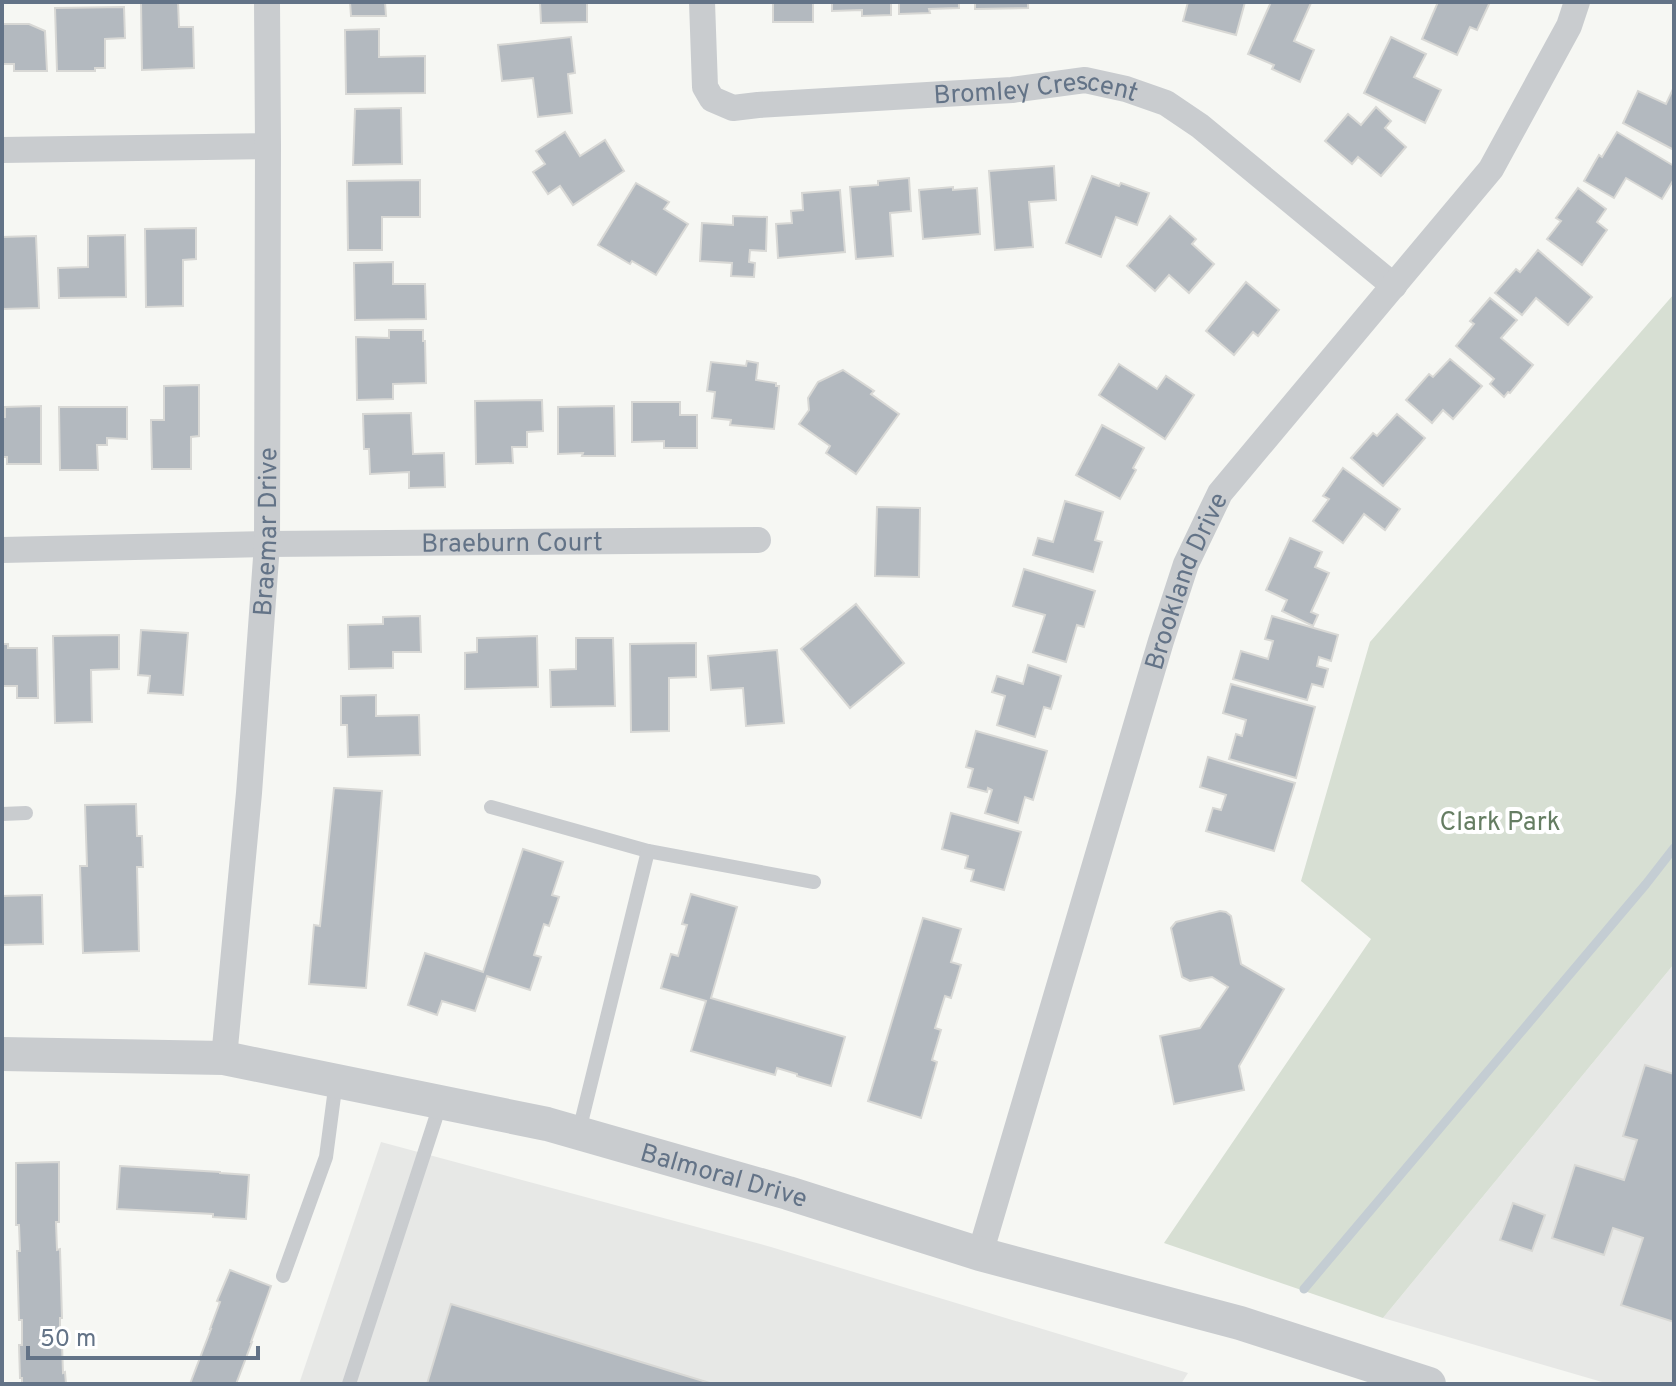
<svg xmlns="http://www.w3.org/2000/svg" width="1676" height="1386" font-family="Overpass,sans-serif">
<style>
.built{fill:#e7e8e6}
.green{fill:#d7dfd3}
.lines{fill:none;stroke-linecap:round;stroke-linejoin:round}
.stream{stroke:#c4cdd3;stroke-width:9}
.building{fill:#b3b9bf;stroke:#d8d8d5;stroke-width:2}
.service{stroke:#c9cccf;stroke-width:14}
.minor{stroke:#c9cccf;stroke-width:26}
.tertiary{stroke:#c9cccf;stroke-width:34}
.labels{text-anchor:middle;stroke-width:8;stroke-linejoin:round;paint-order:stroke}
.street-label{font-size:26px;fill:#637387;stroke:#fff}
.park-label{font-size:26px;fill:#657d62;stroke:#fff}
</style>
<rect width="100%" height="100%" fill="#f6f7f3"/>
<g class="built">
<polygon points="1674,964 1674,1384 1609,1384 1383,1318"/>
<polygon points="381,1142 771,1247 1188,1373 1181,1384 299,1384"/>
</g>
<polygon class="green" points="1674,294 1674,964 1383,1318 1164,1243 1371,939 1301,881 1370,642"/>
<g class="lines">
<polyline class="stream" points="1304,1289 1646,884 1674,848"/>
</g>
<g class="building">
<polygon points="141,2 178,2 179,27 193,27 194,68 142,70"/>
<polygon points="350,2 385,2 386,16 351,16"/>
<polygon points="540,2 587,2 587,22 541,23"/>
<rect x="773" y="2" width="40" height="20"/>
<polygon points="832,2 891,2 891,15 862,16 862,10 832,11"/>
<polygon points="899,2 959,2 959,8 929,9 930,13 899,14"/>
<polygon points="975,2 1028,2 1028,8 975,9"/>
<polygon points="1188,2 1245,2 1236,35 1183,21"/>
<polygon points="1271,2 1311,3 1294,41 1314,50 1300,82 1272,69 1274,65 1248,54"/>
<polygon points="1438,2 1490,2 1477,30 1470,27 1457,55 1422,39"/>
<polygon points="124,7 125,38 105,39 105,68 95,68 95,71 57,71 55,8"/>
<polygon points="2,24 29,24 45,31 47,71 14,71 14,64 2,64"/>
<polygon points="379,29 379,57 425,56 425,93 346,94 345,30"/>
<polygon points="571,37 575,73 568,74 572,113 538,117 533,78 502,81 498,45"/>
<polygon points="1391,37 1426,54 1414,77 1441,90 1425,123 1364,93"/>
<polygon points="1674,87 1674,150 1623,123 1638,91 1666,104"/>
<polygon points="1376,107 1391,121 1385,128 1406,147 1381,176 1358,157 1352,164 1325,141 1348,114 1361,125"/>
<polygon points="401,108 402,164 353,165 355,109"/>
<polygon points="565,132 580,156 605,140 624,171 573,205 560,186 548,194 533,172 545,164 536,151"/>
<polygon points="1617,132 1674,166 1674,179 1662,199 1626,178 1614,198 1584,181 1599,155 1602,157"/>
<polygon points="1054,166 1056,200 1029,202 1033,247 995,250 989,171"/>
<polygon points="1092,176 1119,186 1121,183 1149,193 1137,225 1116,217 1101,257 1066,243"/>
<polygon points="909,178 911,211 890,213 893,256 856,259 850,187 878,185 878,181"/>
<polygon points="420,180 420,217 382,217 382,250 348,250 347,181"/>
<polygon points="636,183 669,202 664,209 688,224 656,275 632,261 630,264 598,245"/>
<polygon points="953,187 953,190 977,188 980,234 923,239 919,190"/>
<polygon points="1578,188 1606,209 1597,222 1607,230 1582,265 1547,239 1561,221 1556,218"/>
<polygon points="840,190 845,252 778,258 776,224 792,223 791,211 803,210 802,193"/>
<polygon points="733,216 767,217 766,251 750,250 749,262 755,263 754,277 731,276 732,263 700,261 702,223 733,225"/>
<polygon points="1170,216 1196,239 1192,244 1214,264 1189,293 1169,275 1155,291 1127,266"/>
<polygon points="196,228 196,259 183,260 183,306 146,307 145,229"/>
<polygon points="125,235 126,297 59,298 58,268 88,267 88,236"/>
<polygon points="36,236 39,308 2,309 2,237"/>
<polygon points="1538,250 1592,297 1568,325 1536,298 1522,315 1495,293 1516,269 1520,272"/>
<polygon points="393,262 393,284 425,284 426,319 355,320 354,263"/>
<polygon points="1246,282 1279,310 1258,336 1253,332 1234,355 1206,331"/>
<polygon points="1490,298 1517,320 1501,338 1533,365 1510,393 1508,392 1504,397 1490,384 1494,379 1456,346 1474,324 1470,321"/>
<polygon points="389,330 423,330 423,341 425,341 426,383 393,384 393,399 357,400 356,337 389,338"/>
<polygon points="1450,359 1482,386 1453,419 1443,410 1432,423 1406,400 1429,374 1433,377"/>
<polygon points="747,361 758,363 756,380 776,383 776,386 779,386 774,429 730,425 731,420 712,418 715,392 707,391 711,362 746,366"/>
<polygon points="1119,364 1157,389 1166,376 1194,395 1165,439 1099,395"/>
<polygon points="843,370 874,391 871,394 899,414 856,474 826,453 830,446 799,424 809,410 808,398 818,382"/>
<polygon points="199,385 199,436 191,437 191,469 152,469 151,420 164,420 164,386"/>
<polygon points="542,400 543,431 527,432 527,447 512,447 513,463 476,464 475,401"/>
<polygon points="632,402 680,402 680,415 697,415 697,448 664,448 664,441 632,442"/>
<polygon points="41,406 41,464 7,464 7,457 2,457 2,417 5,417 5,407"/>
<polygon points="614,406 615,456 582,456 583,453 558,454 558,407"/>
<polygon points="59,407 127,407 127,439 107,438 107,445 97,445 98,470 60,470"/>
<polygon points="411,413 413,454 444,453 445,487 409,488 409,472 370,474 369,449 364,449 363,414"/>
<polygon points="1397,414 1425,438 1383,486 1351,458 1373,433 1377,436"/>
<polygon points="1102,425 1144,448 1133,468 1136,470 1120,499 1076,475"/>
<polygon points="1343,468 1400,509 1385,530 1364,514 1343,543 1313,521 1329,499 1323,496"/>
<polygon points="1065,501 1103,512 1095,540 1102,542 1093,572 1033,555 1038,538 1053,542"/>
<polygon points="877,507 920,508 919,577 875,576"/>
<polygon points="1290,538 1322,552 1315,567 1329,573 1311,612 1318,615 1313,626 1282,611 1287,600 1266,590"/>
<polygon points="1024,569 1095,591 1084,627 1077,625 1066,662 1033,652 1045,615 1013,606"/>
<polygon points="856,604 904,663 850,708 801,649"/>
<polygon points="420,616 421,652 393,652 393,668 349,669 348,625 383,624 383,617"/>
<polygon points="1272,616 1338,635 1331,661 1319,657 1317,666 1328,669 1323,687 1312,684 1307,700 1233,679 1241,651 1268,659 1273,641 1265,639"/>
<polygon points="141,630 188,633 183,695 148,693 150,676 138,675"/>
<polygon points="119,635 119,669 91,670 92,722 55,723 53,636"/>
<polygon points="537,636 538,687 465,689 465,653 477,652 477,638"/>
<polygon points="576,638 613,638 615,706 551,707 550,670 576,669"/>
<polygon points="696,643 696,677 669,678 669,731 631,732 630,644"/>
<polygon points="2,644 8,644 8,648 37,648 38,698 17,698 17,686 2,686"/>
<polygon points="777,650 784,723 746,726 743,688 711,690 708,656"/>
<polygon points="1028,665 1061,676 1051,709 1044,707 1035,737 997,725 1005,696 992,692 997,676 1023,684"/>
<polygon points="1231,684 1315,707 1296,778 1229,759 1236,734 1242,736 1246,720 1223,713"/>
<polygon points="376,695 376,716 419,715 420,755 348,757 347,725 341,725 341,696"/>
<polygon points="976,731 1047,751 1033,800 1025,797 1018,823 985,813 992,790 988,788 987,792 968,787 973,769 966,767"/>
<polygon points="1208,757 1295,783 1274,851 1206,831 1213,808 1221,810 1226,795 1200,787"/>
<polygon points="334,788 382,791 366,988 309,984 314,925 320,926"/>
<polygon points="136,804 137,836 142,836 143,867 137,867 139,951 83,953 80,866 87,866 85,805"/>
<polygon points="951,813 1021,832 1004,890 971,881 974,870 965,868 968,856 942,849"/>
<polygon points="523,849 563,862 552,895 559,897 549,926 544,924 534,955 541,957 530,990 487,976 475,1011 442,1001 437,1015 408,1005 425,953 483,972"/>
<polygon points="691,894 737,907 711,998 845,1037 831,1086 797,1076 797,1074 777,1068 775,1075 691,1051 706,1001 661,988 671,954 678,956 687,925 682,924"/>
<polygon points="42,895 43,944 2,945 2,896"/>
<polygon points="1220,911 1226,912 1231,916 1241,964 1284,989 1239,1066 1244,1090 1174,1104 1160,1036 1200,1028 1228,987 1212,977 1190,981 1182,977 1171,928 1176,922"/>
<polygon points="923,918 961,929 951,962 961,965 951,998 945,996 935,1028 941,1030 932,1060 937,1062 921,1118 868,1101"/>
<polygon points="1645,1065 1674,1074 1674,1322 1621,1305 1643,1238 1613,1228 1604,1255 1552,1238 1575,1165 1624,1180 1637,1140 1623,1136"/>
<polygon points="59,1162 59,1222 56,1222 57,1250 60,1249 62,1318 60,1318 60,1344 62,1344 63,1373 65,1372 66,1384 22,1384 22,1378 20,1378 19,1345 22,1345 22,1320 19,1320 17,1251 20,1251 19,1225 16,1225 16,1163"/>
<polygon points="120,1166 220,1172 220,1173 249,1175 246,1219 213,1217 213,1214 117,1209"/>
<polygon points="1513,1203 1545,1215 1532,1251 1500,1240"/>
<polygon points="230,1270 271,1286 251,1342 252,1342 236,1384 190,1384 211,1329 210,1329 220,1302 217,1301"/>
<polygon points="451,1304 713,1384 427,1384"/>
</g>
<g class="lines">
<g class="service">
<polyline points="491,807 648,851 814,882"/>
<polyline points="2,814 26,813"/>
<polyline points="579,1131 648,851"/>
<polyline points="283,1276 326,1157 336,1081"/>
<polyline points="349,1384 441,1102"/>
</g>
<g class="minor">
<path id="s1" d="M702,2L705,87L712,99L733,108L758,105L1012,90L1085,80L1126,89L1166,103L1200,126L1394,286"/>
<polyline points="2,150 268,146"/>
<path id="s2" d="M2,550L267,544L758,540"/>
<path id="s3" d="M224,1058L249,793L267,544L268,146L267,2"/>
<path id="s4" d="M980,1254L1161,641L1186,564L1220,493L1491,169L1569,26L1577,2"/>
</g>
<path class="tertiary" id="s5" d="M2,1054L224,1058L547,1124L788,1193L980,1254L1240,1323L1429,1384"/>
</g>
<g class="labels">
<g class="street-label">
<text dy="9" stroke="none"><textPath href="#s1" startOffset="426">Bromley Crescent</textPath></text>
<text dy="9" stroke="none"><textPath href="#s3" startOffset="528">Braemar Drive</textPath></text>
<text dy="9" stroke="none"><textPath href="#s2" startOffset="510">Braeburn Court</textPath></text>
<text dy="9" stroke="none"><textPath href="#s4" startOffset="704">Brookland Drive</textPath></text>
<text dy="9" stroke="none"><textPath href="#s5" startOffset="736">Balmoral Drive</textPath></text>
</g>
<g class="park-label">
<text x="1500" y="830">Clark Park</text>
</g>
</g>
<rect width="1676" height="1386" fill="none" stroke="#637387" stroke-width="8"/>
<path d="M28 1346v12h230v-12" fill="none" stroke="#637387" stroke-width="4"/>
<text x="40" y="1346" font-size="24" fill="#637387" stroke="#ffffff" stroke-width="6" paint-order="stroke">50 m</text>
</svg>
